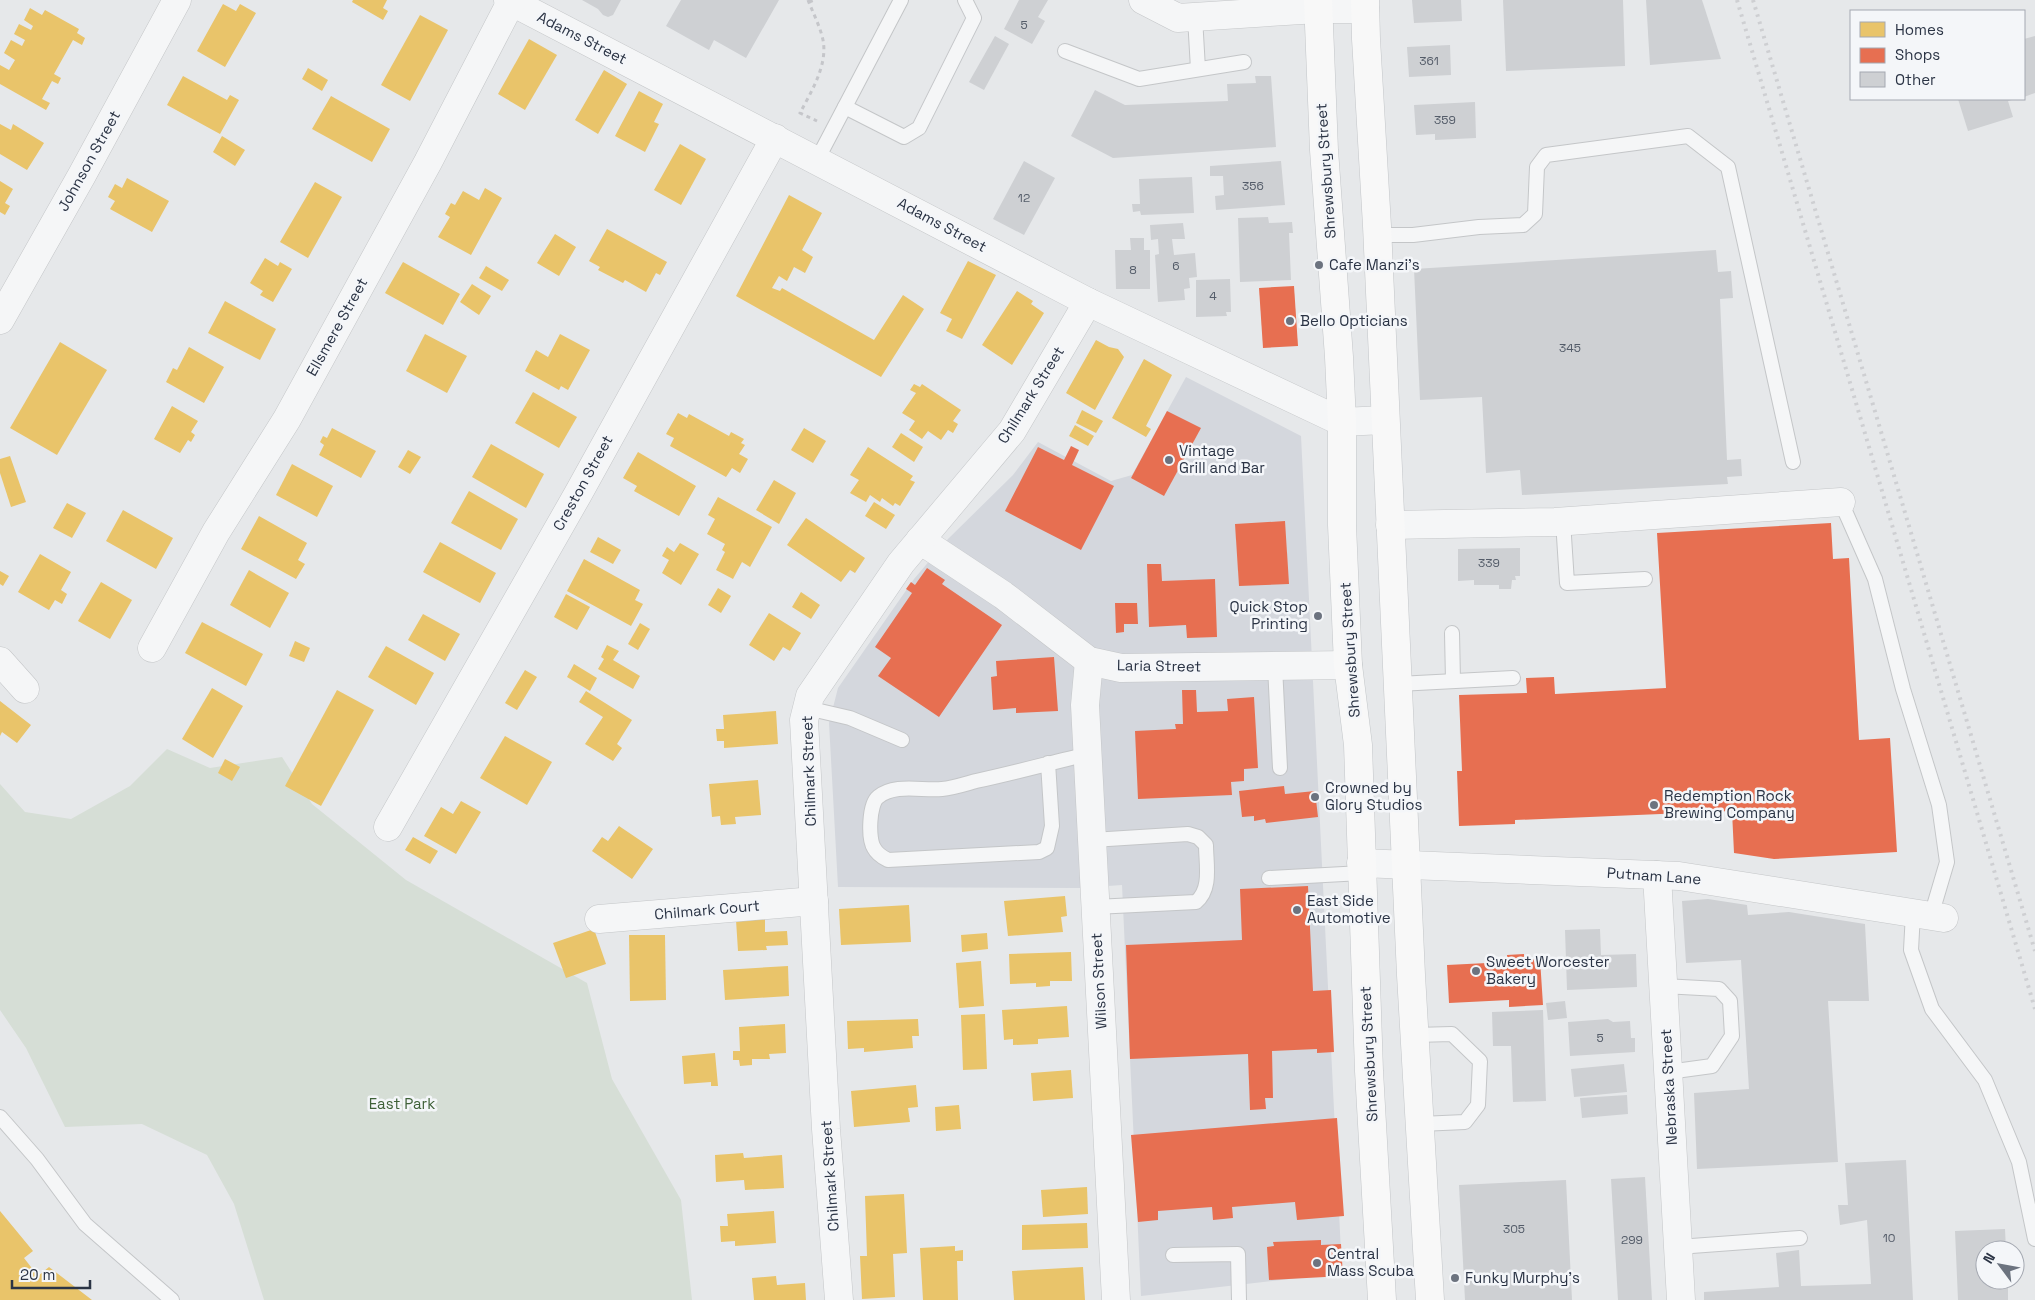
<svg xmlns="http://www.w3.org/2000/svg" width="2035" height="1300" font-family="'Space Grotesk',sans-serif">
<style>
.built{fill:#d4d7dd}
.green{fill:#d6ded6}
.homes{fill:#e9c46a}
.shops{fill:#e76f51}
.building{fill:#ced0d3}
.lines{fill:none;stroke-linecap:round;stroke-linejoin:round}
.lane-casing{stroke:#c4c6c8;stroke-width:16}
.street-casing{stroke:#c4c6c8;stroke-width:29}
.primary-casing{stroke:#c2c5c8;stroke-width:29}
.path{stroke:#c5c6ca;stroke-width:3;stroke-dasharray:4 4;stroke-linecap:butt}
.lane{stroke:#f5f6f7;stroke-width:14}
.street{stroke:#f5f6f7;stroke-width:28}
.primary{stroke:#f8f8f8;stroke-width:28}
.rail{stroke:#cecfd2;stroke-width:4;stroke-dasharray:2.5 5;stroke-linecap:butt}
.poi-dot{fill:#6c737f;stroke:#f4f6f9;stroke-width:2}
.labels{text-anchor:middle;stroke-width:5;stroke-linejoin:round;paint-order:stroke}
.number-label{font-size:12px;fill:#545c69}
.street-label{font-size:15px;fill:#2b3445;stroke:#f4f6f9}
.poi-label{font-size:15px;fill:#2b3445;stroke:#f4f6f9;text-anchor:start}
.park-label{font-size:15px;fill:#3f6138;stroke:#f4f6f9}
</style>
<rect width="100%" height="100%" fill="#e6e8ea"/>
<polygon class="built" points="1186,377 1301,436 1342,1273 1141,1296 1122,885 1079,888 838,887 829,723 838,688 914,579 948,539 1013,475 1038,442 1111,481 1132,475"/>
<polygon class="green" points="167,749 210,768 282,757 312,804 406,880 587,983 612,1079 681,1200 692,1300 264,1300 234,1204 207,1155 142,1124 65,1127 26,1048 0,1010 0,784 25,812 71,819 130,786"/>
<g class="homes">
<polygon points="353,0 387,0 383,8 388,11 383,20 352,2"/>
<polygon points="223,4 236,11 240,4 256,13 225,67 197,51"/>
<polygon points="30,8 42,15 45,10 79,29 77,33 85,38 82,45 73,40 54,74 61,78 58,84 52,81 42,99 50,103 46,110 0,84 0,65 9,70 15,60 4,53 11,40 22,46 25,40 14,34 19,24 31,30 33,26 24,20"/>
<polygon points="420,15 448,30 410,101 381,85"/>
<polygon points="529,39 557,55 525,110 498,94"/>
<polygon points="308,68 328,80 322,91 302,79"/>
<polygon points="604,70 627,84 598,134 575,120"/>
<polygon points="183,76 227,100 230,95 239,100 220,134 167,105"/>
<polygon points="639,91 663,104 654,122 659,124 645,152 615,136"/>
<polygon points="331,96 390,129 372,162 312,129"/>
<polygon points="0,124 11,130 13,124 44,143 27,170 0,154"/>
<polygon points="222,136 245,150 235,166 213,152"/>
<polygon points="680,144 706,159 681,205 654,190"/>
<polygon points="127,178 169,201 152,232 110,209 115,201 108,197 115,184 122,188"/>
<polygon points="0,181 13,189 5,203 10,206 5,215 0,212"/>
<polygon points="315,182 342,197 308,258 280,242"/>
<polygon points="485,188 502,198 471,255 438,237 450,217 445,214 451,203 455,205 463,191 479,200"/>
<polygon points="789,195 822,213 802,250 813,257 805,273 794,267 787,281 779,276 772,288 780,291 782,288 874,340 903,295 924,309 881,377 736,296"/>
<polygon points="607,229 667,262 660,275 656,273 646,292 625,280 623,283 598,270 600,267 589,261"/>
<polygon points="555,234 576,247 559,276 537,263"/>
<polygon points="265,258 278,266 280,262 292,269 273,302 260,295 263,291 250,283"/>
<polygon points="968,261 996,275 962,339 946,331 952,319 940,313"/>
<polygon points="403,262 460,294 443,325 385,293"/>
<polygon points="486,266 509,280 502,291 479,278"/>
<polygon points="472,284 491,296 479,315 460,302"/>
<polygon points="1017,291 1033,301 1031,304 1044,313 1012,365 982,345"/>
<polygon points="225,301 276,329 260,360 208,333"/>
<polygon points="425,334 467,356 447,393 406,371"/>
<polygon points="560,334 590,350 568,390 561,386 559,390 525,371 536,350 548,357"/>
<polygon points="1096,340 1109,347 1118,349 1124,357 1095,410 1066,393"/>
<polygon points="60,342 107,370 57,455 10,428"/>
<polygon points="189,347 224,367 204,403 166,382 173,368 177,370"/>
<polygon points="1144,359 1172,375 1146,426 1151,429 1146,437 1112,418"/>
<polygon points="914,384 920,387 922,384 961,410 953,421 958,424 953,433 948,430 941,440 928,431 922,439 909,430 915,421 902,413 916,393 910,390"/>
<polygon points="533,392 577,417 559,448 515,423"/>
<polygon points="172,406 198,421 191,432 195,435 191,442 188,440 180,453 154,439"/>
<polygon points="1082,410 1103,421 1096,433 1076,423"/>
<polygon points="678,413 687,418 689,414 729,436 731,432 744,439 741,443 745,445 739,454 748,459 740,473 732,468 726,477 670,446 674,438 666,434"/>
<polygon points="1075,425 1094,436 1088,446 1069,436"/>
<polygon points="332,428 376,451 361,478 319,455 324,445 320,442 323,436 327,438"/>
<polygon points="804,428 826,441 813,463 791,450"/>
<polygon points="901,433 923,447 914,462 892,447"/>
<polygon points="491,444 544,474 526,508 472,477"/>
<polygon points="868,447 913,476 910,480 915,482 900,506 895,503 893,506 882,498 880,502 870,495 866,502 850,493 859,480 850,475"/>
<polygon points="408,450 421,457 410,474 398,467"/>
<polygon points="638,452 696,486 679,516 634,491 637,486 623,478"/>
<polygon points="10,456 26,502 11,507 0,473 0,459"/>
<polygon points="292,464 333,486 317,517 276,495"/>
<polygon points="774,480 796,493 779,524 756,510"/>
<polygon points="469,491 518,519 501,550 451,523"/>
<polygon points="718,497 772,527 750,567 742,562 733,579 716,570 725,552 722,550 725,544 707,534 715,519 708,515"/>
<polygon points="874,502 895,515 886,529 865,516"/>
<polygon points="67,503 86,513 72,538 53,528"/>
<polygon points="123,510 173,538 156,569 106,541"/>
<polygon points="259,516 307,543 298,560 305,564 296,579 241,549"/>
<polygon points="806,518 865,558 855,573 850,570 841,582 787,545"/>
<polygon points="598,537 621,550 613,564 590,552"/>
<polygon points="440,542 496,573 480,603 423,572"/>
<polygon points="680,543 699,554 681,585 662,573 669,560 662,556 667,547 674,552"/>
<polygon points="40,554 71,572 61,590 67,594 62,604 55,600 49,610 18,592"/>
<polygon points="584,559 640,590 635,600 643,604 631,626 567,591"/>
<polygon points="249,570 289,593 270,628 230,605"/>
<polygon points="0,571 9,576 3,586 0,584"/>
<polygon points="101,582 132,600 110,639 78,621"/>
<polygon points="718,588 731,596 721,613 708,605"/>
<polygon points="801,592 820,605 811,619 792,607"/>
<polygon points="566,594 590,607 577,630 554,617"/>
<polygon points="769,613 801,633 790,651 783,647 774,661 749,645"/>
<polygon points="423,614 460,634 445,661 408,640"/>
<polygon points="202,622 263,654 246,686 185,653"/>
<polygon points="640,623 650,629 638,650 628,644"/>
<polygon points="295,641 310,648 304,662 289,656"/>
<polygon points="607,645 619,651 613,660 640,676 633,689 598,669 604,659 601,657"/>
<polygon points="386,646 434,673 416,705 368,677"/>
<polygon points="574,664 597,678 590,691 567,677"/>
<polygon points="525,670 537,677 517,710 505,703"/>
<polygon points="212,688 243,706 213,758 182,739"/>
<polygon points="337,690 374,710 321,806 285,786"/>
<polygon points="586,691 632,720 617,744 622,748 613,761 585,744 603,717 579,702"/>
<polygon points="0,701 31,725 17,743 2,732 0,736"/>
<polygon points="776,711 778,744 724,748 724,741 717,741 716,729 724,729 723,715"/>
<polygon points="505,736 552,762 527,805 480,778"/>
<polygon points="225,759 240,767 232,781 218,773"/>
<polygon points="758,780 761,815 735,817 736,824 721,825 720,816 712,817 709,784"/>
<polygon points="461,801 481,812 456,854 424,836 441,807 453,814"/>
<polygon points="619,826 653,849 632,879 592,851 602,837 608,841"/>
<polygon points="413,837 438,851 430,864 405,850"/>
<polygon points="1065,896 1067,916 1061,917 1063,932 1008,936 1004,901"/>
<polygon points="909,905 911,942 841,945 839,909"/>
<polygon points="765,919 765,932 787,931 788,945 766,946 767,950 738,951 736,920"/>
<polygon points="594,929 606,964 566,978 553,943"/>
<polygon points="987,933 988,949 962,952 961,935"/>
<polygon points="629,935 665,935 666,1000 630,1001"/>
<polygon points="1071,952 1072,981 1050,981 1050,986 1036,987 1036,983 1010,984 1009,954"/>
<polygon points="981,961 984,1006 959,1008 956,963"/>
<polygon points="788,966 789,996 725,1000 723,970"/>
<polygon points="1067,1006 1069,1037 1038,1039 1038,1044 1013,1045 1013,1039 1004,1040 1002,1010"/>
<polygon points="985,1014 987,1069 963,1070 961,1015"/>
<polygon points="918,1019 919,1036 912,1036 913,1048 864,1052 864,1048 848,1049 847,1021"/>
<polygon points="785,1024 786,1053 769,1054 770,1059 752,1059 752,1065 740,1066 739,1060 733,1060 733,1051 740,1051 739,1027"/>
<polygon points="715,1053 718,1086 711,1086 711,1082 684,1084 682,1056"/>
<polygon points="1071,1070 1073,1098 1033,1101 1031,1073"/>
<polygon points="916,1085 918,1107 908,1108 910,1122 854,1127 851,1091"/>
<polygon points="959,1105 961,1129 936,1131 935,1107"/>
<polygon points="743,1153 744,1158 782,1155 784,1188 745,1190 744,1180 716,1182 715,1155"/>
<polygon points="1087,1187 1088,1214 1043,1217 1041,1190"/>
<polygon points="904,1194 907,1253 893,1254 895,1297 862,1299 860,1256 867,1256 865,1196"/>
<polygon points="0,1211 33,1251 24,1258 38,1276 49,1267 92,1300 0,1300"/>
<polygon points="774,1211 776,1243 735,1246 735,1241 721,1242 720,1226 728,1226 727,1214"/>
<polygon points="1087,1223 1088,1248 1022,1250 1022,1225"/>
<polygon points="955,1246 955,1251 963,1250 963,1261 957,1261 958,1300 923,1300 920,1248"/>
<polygon points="1083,1267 1085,1300 1014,1300 1012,1271"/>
<polygon points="776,1276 777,1285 805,1283 806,1300 754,1300 752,1278"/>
</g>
<g class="shops">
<polygon points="1294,286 1298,346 1263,348 1259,288"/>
<polygon points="1167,411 1201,428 1164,496 1131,478"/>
<polygon points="1071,446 1079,450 1072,465 1114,486 1081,550 1005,511 1038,447 1064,460"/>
<polygon points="1285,521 1289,584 1239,586 1235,524"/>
<polygon points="1831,523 1833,559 1849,558 1859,740 1890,738 1897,852 1774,859 1734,853 1732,811 1515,820 1515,824 1459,826 1457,771 1462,771 1459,695 1527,693 1526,678 1554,677 1555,694 1666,688 1657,533"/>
<polygon points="1147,564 1161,564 1162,581 1215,579 1217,637 1187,638 1186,625 1149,627"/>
<polygon points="927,568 945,580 942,584 1002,625 939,717 878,676 891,658 875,647 912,593 906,589 911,582 915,585"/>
<polygon points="1115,603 1137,603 1138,624 1124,624 1124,632 1116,633"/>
<polygon points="1054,657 1058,711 1016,713 1016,708 993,710 991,677 997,676 996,661"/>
<polygon points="1182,690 1196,690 1197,712 1228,711 1227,699 1254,697 1258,768 1244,769 1244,781 1231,782 1232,795 1138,799 1135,731 1176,729 1175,724 1183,724"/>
<polygon points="1284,786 1285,794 1315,791 1318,817 1266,823 1265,819 1254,821 1254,816 1242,817 1239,791"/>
<polygon points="1308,886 1313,991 1331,990 1334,1052 1317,1053 1317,1049 1272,1051 1273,1098 1265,1098 1266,1109 1250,1110 1248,1054 1130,1059 1126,945 1242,940 1240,889"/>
<polygon points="1524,954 1524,960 1540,959 1543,1005 1509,1007 1509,1000 1449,1003 1447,965 1507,962 1507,955"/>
<polygon points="1337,1118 1344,1216 1297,1220 1295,1202 1232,1207 1233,1218 1213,1220 1212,1207 1158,1211 1158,1220 1138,1222 1131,1135"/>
<polygon points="1321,1240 1321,1245 1341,1244 1343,1276 1269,1280 1267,1247 1274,1246 1273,1242"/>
</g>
<g class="building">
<polygon points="582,0 621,0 613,15 608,17 603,15 598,9"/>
<polygon points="681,0 779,0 746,58 714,40 709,50 666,26"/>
<polygon points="1019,0 1048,0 1038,17 1045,21 1032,44 1004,29"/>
<polygon points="1412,0 1461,0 1462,21 1414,23"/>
<polygon points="1503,0 1623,0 1625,66 1506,71"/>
<polygon points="1646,0 1702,0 1721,59 1650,65"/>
<polygon points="995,36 1009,44 984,90 969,82"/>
<polygon points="2035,36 2035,93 2024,97 2024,39"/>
<polygon points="1450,45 1451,75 1409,77 1407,47"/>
<polygon points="1255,76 1271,76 1276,147 1113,158 1071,136 1095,90 1125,105 1228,101 1227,84 1256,83"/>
<polygon points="1958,99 2015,99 2008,101 2013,117 1968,131"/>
<polygon points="1475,102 1476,138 1435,140 1435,134 1416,135 1414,105"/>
<polygon points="1024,161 1055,178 1024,235 993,219"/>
<polygon points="1281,161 1285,205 1216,210 1215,196 1224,195 1223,176 1210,176 1210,166"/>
<polygon points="1192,177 1194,213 1141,215 1140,211 1133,212 1132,204 1140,204 1139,179"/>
<polygon points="1268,217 1269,223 1292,222 1293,233 1289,233 1291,280 1240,282 1238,218"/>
<polygon points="1183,223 1185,239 1172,239 1174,255 1195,253 1197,277 1189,278 1190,288 1184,289 1185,300 1158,302 1155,255 1159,254 1158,239 1151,240 1150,225"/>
<polygon points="1130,238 1144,238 1144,250 1150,250 1150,289 1116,289 1115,250 1131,250"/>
<polygon points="1716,250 1718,272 1731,271 1733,298 1720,299 1727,460 1741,459 1742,476 1727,477 1728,484 1522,495 1520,470 1486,473 1482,397 1420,400 1414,269"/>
<polygon points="1230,279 1231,312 1226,312 1227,316 1196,317 1196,280"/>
<polygon points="1520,548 1520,576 1515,576 1516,580 1512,580 1511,589 1499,589 1499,585 1474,585 1474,580 1458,581 1458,549"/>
<polygon points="1708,899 1747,905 1748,915 1789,912 1865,924 1869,1001 1828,1001 1838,1162 1697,1169 1694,1093 1749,1089 1741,960 1686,963 1682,901"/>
<polygon points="1600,929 1601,955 1636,954 1637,987 1567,990 1565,930"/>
<polygon points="1565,1001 1567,1018 1548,1020 1546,1003"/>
<polygon points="1543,1010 1546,1101 1513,1102 1511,1046 1493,1046 1492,1012"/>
<polygon points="1608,1019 1613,1022 1630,1021 1631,1038 1635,1038 1635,1052 1570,1056 1568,1022"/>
<polygon points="1624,1064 1627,1092 1574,1097 1571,1069"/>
<polygon points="1627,1095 1628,1114 1582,1118 1580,1098"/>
<polygon points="1906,1160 1913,1300 1704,1300 1704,1292 1779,1287 1776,1253 1799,1250 1801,1286 1871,1284 1867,1220 1840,1225 1838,1205 1848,1205 1845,1163"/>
<polygon points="1645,1177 1652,1300 1618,1300 1611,1179"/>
<polygon points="1566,1180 1572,1300 1465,1300 1459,1185"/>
<polygon points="2005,1229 2006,1250 1985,1250 1985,1280 2008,1280 2008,1300 1958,1300 1955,1231"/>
</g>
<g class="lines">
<defs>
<g id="lane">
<polyline points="1195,17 1198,69"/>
<polyline points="1065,51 1139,79 1244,62"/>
<polyline points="845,107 904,137 919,128 974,18 965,0"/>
<polyline points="817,160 901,0"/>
<polyline points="1377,235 1413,235 1479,227 1523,225 1535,214 1537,167 1546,155 1688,136 1728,167 1793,462"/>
<polyline points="1841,502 1875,579 1903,689 1939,805 1947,862 1931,916"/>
<polyline points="1563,521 1567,583 1645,579"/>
<polyline points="1452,633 1453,681"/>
<polyline points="1275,666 1280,768"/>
<polyline points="1398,684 1513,678"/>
<polyline points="807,708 850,718 902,740"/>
<path d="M1048,763L1052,826L1047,848L1039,852L888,860C882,857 877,854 874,848C868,839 869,804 878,797C895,783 922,791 942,789C953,788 965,784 976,781C1013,773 1050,763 1088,754"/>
<path d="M1092,840L1188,834L1198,837L1206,845C1206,864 1212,889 1196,902L1095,907"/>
<polyline points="1269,878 1362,873"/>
<polyline points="1913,913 1911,950 1932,1009 1985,1080 2019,1162 2035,1239"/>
<polyline points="1663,986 1719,989 1730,1001 1732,1036 1712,1066 1668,1072"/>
<polyline points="1415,1035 1452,1034 1480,1061 1478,1105 1465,1122 1420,1124"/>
<polyline points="0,1117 37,1159 85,1224 172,1300"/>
<polyline points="1678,1247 1800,1238"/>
<polyline points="1173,1255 1238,1254 1239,1300"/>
</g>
<g id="street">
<polyline points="508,0 1088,302 1342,422 1384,420"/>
<polyline points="1143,0 1178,18 1318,9 1365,9"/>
<polyline points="0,320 82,175 177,0"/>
<polyline points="1390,525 1555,522 1841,502"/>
<polyline points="920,540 1003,595 1089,661 1121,668 1348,665"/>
<polyline points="152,648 216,532 287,419 428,162 511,2"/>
<polyline points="0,661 25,689"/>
<polyline points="1089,661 1085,705 1116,1300"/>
<polyline points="388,827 578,494 775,138"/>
<polyline points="1361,863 1679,876 1944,918"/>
<polyline points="1657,875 1681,1300"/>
<polyline points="599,919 814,901"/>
<polyline points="839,1300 826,1129 804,720 810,696 901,563 1012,431 1088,302"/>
</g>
<g id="primary">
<polyline points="1318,0 1324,150 1339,357 1342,422 1342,525 1348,665 1358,745 1369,1071 1382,1300"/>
<polyline points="1365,0 1366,39 1377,226 1411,975 1430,1300"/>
</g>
</defs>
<use href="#lane" class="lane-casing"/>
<use href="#street" class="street-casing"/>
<use href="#primary" class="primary-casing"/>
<g class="path">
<path d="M808,0C813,13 820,26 823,40C828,65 811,92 800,113L817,121"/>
<polyline points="809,2 814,0"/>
</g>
<use href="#lane" class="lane"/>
<use href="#street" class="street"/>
<use href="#primary" class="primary"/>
<g class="rail">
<polyline points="1737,0 2035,1009"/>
<polyline points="1753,0 2035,951"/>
</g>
</g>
<g class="poi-dot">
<circle cx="1319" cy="265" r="5"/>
<circle cx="1290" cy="321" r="5"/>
<circle cx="1169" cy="460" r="5"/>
<circle cx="1318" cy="616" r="5"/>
<circle cx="1315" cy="797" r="5"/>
<circle cx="1654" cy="805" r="5"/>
<circle cx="1297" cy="910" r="5"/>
<circle cx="1476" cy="971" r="5"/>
<circle cx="1317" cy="1263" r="5"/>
<circle cx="1455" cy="1278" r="5"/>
</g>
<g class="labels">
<g class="number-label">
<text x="1024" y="29">5</text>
<text x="1429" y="65">361</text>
<text x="1445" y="124">359</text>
<text x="1253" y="190">356</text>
<text x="1024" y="202">12</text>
<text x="1176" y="270">6</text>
<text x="1133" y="274">8</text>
<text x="1213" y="300">4</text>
<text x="1570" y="352">345</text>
<text x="1489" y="567">339</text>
<text x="1600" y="1042">5</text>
<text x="1514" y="1233">305</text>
<text x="1889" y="1242">10</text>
<text x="1632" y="1244">299</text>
</g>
<g class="street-label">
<text transform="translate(582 38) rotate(27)" y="5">Adams Street</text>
<text transform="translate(89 161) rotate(-61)" y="5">Johnson Street</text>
<text transform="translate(1326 171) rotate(-94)" y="5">Shrewsbury Street</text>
<text transform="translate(942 225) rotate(28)" y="5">Adams Street</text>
<text transform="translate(337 327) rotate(-61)" y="5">Ellsmere Street</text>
<text transform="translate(1031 395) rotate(-58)" y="5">Chilmark Street</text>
<text transform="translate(583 483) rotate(-61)" y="5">Creston Street</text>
<text transform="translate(1350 650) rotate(-94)" y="5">Shrewsbury Street</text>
<text transform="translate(1159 666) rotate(1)" y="5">Laria Street</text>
<text transform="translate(809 771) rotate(-92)" y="5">Chilmark Street</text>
<text transform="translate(1654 876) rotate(4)" y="5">Putnam Lane</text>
<text transform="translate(707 910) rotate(-5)" y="5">Chilmark Court</text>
<text transform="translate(1099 981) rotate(-93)" y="5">Wilson Street</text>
<text transform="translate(1369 1054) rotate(-93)" y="5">Shrewsbury Street</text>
<text transform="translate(1669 1087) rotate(-93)" y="5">Nebraska Street</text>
<text transform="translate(830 1176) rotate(-94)" y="5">Chilmark Street</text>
</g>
<g class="poi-label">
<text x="1329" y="270">Cafe Manzi's</text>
<text x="1300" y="326">Bello Opticians</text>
<text x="1179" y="456">Vintage<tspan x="1179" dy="17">Grill and Bar</tspan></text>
<text x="1308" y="612" text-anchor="end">Quick Stop<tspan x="1308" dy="17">Printing</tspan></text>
<text x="1325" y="793">Crowned by<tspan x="1325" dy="17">Glory Studios</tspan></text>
<text x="1664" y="801">Redemption Rock<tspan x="1664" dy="17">Brewing Company</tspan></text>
<text x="1307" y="906">East Side<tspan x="1307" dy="17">Automotive</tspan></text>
<text x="1486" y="967">Sweet Worcester<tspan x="1486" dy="17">Bakery</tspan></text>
<text x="1327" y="1259">Central<tspan x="1327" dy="17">Mass Scuba</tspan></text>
<text x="1465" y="1283">Funky Murphy's</text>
</g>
<g class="park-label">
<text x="402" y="1109">East Park</text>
</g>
</g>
<rect x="1850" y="10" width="175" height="90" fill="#f4f6f9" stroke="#a4a8b1"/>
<rect x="1860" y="22" width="25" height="15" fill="#e9c46a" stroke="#a4a8b1"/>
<text x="1895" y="35" font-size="15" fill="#2b3445">Homes</text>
<rect x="1860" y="48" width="25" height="15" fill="#e76f51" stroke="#a4a8b1"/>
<text x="1895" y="60" font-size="15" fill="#2b3445">Shops</text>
<rect x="1860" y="72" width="25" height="15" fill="#ced0d3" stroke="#a4a8b1"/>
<text x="1895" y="85" font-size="15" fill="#2b3445">Other</text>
<g transform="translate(2000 1265) rotate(302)"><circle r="24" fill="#f4f6f9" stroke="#a4a8b1"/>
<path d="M0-4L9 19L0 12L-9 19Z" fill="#6c737f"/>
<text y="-8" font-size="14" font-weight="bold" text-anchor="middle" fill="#2b3445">N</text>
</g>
<path d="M12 1280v8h78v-8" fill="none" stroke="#2b3445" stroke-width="2.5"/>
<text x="20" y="1280" font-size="15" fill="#2b3445" stroke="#f4f6f9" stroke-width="4" paint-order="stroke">20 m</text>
</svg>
